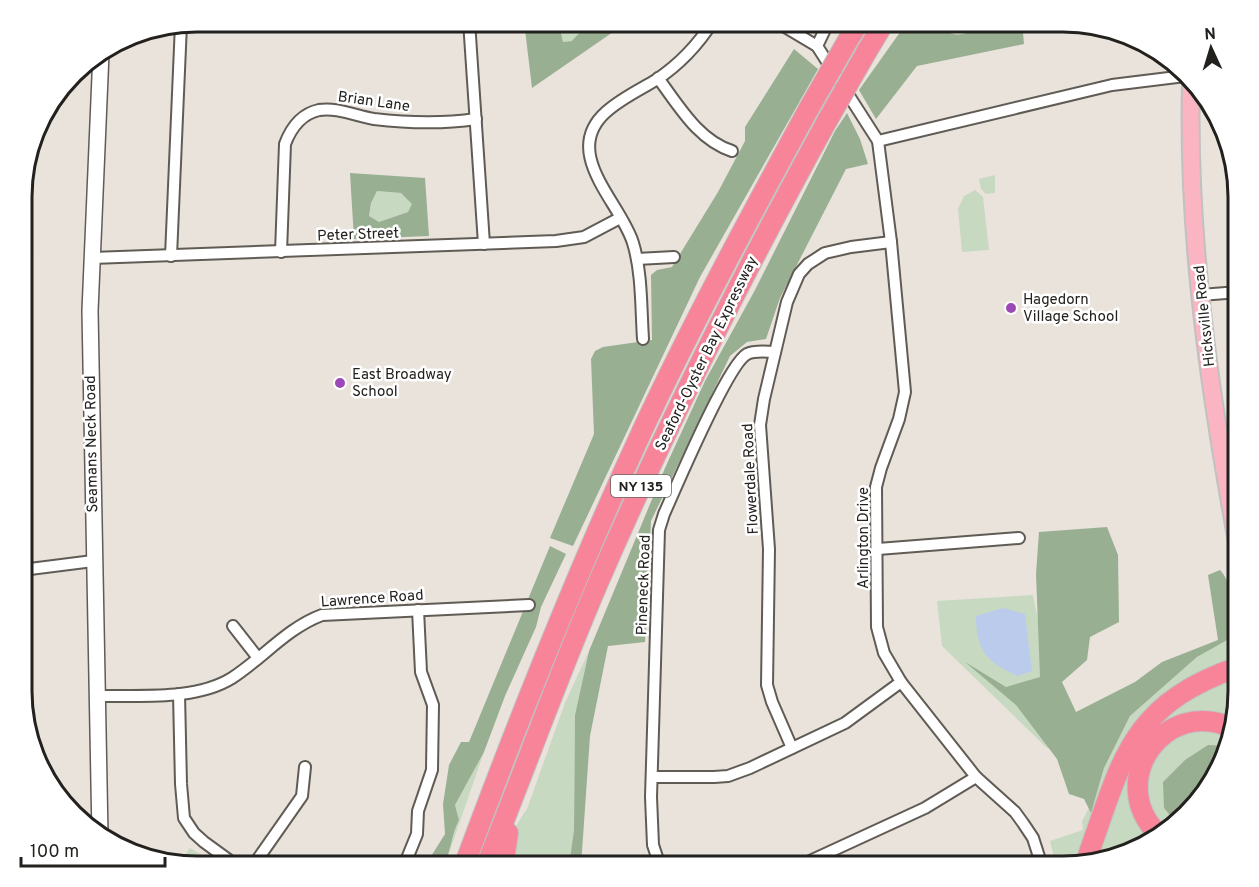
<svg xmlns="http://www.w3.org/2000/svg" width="1259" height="887" font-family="Overpass,sans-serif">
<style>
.green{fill:#c8d9c2}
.forest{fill:#99af91;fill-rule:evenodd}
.water{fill:#bbcbec}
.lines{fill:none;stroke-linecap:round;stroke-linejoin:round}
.street-casing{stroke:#605c55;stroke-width:14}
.secondary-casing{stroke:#605c55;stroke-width:18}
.primary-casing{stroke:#c1c1c0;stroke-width:20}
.highway-casing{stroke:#c1c1c0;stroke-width:22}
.street{stroke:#fff;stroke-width:10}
.secondary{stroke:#fff;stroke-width:15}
.primary{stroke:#fbb5c2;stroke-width:16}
.highway{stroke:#f8849a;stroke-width:20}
.highway-bridge-casing{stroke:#c1c1c0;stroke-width:22;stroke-linecap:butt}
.highway-bridge{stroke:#f8849a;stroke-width:20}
.poi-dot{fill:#9c49b8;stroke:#fff;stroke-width:2}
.labels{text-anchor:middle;stroke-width:5;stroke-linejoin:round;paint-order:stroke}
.shield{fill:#fff;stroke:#656462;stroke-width:1.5}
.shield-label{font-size:14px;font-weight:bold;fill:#23211e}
.street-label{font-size:15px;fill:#23211e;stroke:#fff}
.poi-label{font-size:15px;fill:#23211e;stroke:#fff;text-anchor:start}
.rim{fill:none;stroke:#23211e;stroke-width:3}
</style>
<rect width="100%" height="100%" fill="#e9e3dc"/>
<g class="green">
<polygon points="561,21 593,21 583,29 572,41 563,42 560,28"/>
<polygon points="995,175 995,193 986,194 981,189 979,179"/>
<polygon points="975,190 983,197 989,250 962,252 958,209 964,196"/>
<polygon points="377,191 401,193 413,204 408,212 379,222 369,216 371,203"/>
<polygon points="1033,595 1063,748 1047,748 942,646 937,601"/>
<polygon points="1238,634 1238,660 1158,703 1080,862 1056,866 1050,841 1083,830 1082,821 1089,808 1091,812 1104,768 1130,716 1197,657"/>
<path d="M589,651L575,715L574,830L569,866H508C510,840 511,831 527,809L565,703Z"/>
<polygon points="1238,671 1238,702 1233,723 1198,716 1138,758 1154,836 1140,848 1091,860 1116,789 1155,717"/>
<polygon points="1179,728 1231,732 1225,757 1202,798 1162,830 1149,817 1143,773"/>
<polygon points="484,752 447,859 452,832 459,820 455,805"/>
<polygon points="190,848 220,866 178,864"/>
</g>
<g class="forest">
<path d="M524,21H561L560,28L563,42L572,41C594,16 598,21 629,21L532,88Z"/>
<path d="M908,21H944L943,29C963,44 977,24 997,21C1005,20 1014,21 1022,21L1024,44L917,66L876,119L859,90Z"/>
<polygon points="794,49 818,69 700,277 573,546 550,538 594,434 591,359 595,351 603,347 652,340 651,275 657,270 672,267 718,192 745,141 745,127"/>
<polygon points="847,113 860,139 868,164 846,169 780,298 766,339 747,342 730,356 651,521 645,642 608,646 590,736 581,866 569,866 574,830 575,715 589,651 665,468 705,381 755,290 835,131"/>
<path d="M350,173L425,178L429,236L354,239ZM377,191L401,193L412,204L408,212L379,222L369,216L371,203Z"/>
<path d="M1107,527L1118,555L1119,622L1090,637L1087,660L1062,682L1076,712L1135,682L1162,662L1218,640L1208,575L1220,570C1232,582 1238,617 1238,634L1197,657L1130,716L1104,768L1091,813L1084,799L1069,794L1057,759L1016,705L965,662L1006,687L1040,677L1036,574L1039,532Z"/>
<path d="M550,546L566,554L541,607L536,627L505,696L484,752L455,805L459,820C451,835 451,852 443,866H425L445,834L443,804L449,765L461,742H469Z"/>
<polygon points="1208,745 1227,746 1225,757 1202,798 1174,820 1164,808 1163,782 1185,760"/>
</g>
<g class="water">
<polygon points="947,21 994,21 956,33 945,24"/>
<path d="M1003,608L1025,614L1032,671L1018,676C987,663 976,650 976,616Z"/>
</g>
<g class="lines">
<defs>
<g id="street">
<polyline points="469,21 484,244"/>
<polyline points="775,21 817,46 878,141 891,242 905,392 899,419 881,468 876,487 877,627 884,653 901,682 976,777 1015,812 1023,823 1033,838 1042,866"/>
<polyline points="817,46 829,21"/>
<path d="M658,78C679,106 698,140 732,151"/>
<polyline points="878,141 1112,85 1185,76"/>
<path d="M281,252L285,144C291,128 301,114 319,110C337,107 356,116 374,119C408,123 442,124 476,119"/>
<polyline points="171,256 181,24"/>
<polyline points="92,258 556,241 584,237 620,218"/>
<polyline points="637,259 674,257"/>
<polyline points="1201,295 1238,292"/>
<path d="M643,339C641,309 642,272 633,243C621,203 560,153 606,112C620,99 639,90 656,80C680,64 698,45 713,21"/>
<polyline points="878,549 1019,538"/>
<polyline points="22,570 93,561"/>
<polyline points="233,626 258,658"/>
<polyline points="179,694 181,784 184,818 194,833 204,842 237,866"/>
<path d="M97,696C139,695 195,701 232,678C263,658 287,628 322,615L529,605"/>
<polyline points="792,748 772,702 767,685 769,549 760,425 764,399 787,302 799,274 808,264 825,253 851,247 891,242"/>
<polyline points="653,777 714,777 728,776 750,768 845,723 901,682"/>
<polyline points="253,866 302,796 305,767"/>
<polyline points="404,866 417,834 418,811 432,770 433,705 421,672 418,610"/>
<path d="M660,866L653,845L651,797L659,530L664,514C676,487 728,364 747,354C755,350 767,352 775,352"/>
<polyline points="799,866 925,808 976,777"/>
</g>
<polyline id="secondary" points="100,836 90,311 101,53"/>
<path id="primary" d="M1191,83C1187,239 1210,395 1238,547"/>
<g id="highway">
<polyline points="848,40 860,21"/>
<polyline points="867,51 885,21"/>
<path d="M1158,834C1105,781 1165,696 1232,728"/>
<path d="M1086,861C1122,762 1128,705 1238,667"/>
<path d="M464,866C519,718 577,572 643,429C694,320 751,215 808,110"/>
<path d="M486,866C524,772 558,676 598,583C666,425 744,272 827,121"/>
<polyline points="503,866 508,833"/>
</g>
</defs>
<use href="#street" class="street-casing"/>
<use href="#secondary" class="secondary-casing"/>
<use href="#primary" class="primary-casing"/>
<use href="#highway" class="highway-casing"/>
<use href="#street" class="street"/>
<use href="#secondary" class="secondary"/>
<use href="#primary" class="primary"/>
<use href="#highway" class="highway"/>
<defs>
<g id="highway-bridge">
<polyline points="808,110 848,40"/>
<polyline points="827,121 867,51"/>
</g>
</defs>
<use href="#highway-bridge" class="highway-bridge-casing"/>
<use href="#highway-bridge" class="highway-bridge"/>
</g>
<g class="poi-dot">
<circle cx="1011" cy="308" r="6"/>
<circle cx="340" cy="383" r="6"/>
</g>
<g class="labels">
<rect class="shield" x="611" y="475" width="60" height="22" rx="4.5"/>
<g class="shield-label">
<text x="641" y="491">NY 135</text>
</g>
<g class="street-label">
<text transform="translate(374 101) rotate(8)" y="5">Brian Lane</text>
<text transform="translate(358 234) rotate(-2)" y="5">Peter Street</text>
<text transform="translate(1204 316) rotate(-96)" y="5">Hicksville Road</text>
<text transform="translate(706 353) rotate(-64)" y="5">Seaford-Oyster Bay Expressway</text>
<text transform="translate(91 444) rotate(-91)" y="5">Seamans Neck Road</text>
<text transform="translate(750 479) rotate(-93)" y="5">Flowerdale Road</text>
<text transform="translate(863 538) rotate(-90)" y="5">Arlington Drive</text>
<text transform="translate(643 585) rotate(-88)" y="5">Pineneck Road</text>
<text transform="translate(372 598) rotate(-4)" y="5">Lawrence Road</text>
</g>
<g class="poi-label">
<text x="1023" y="304">Hagedorn<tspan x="1023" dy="17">Village School</tspan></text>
<text x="352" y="379">East Broadway<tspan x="352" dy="17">School</tspan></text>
</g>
</g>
<path d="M0 0H1259V887H0ZM197 32H1063A165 165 0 0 1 1228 197V691A165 165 0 0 1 1063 856H197A165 165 0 0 1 32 691V197A165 165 0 0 1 197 32Z" fill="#fff" fill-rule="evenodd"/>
<path class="rim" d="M197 32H1063A165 165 0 0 1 1228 197V691A165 165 0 0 1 1063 856H197A165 165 0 0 1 32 691V197A165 165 0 0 1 197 32Z"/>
<g transform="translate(1211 48) rotate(356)" stroke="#ffffff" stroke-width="4.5" paint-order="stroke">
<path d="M0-4.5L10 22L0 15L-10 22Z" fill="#23211e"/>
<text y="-9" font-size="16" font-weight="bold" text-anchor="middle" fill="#23211e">N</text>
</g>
<path d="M21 857v9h144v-9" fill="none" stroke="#23211e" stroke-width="3"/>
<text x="30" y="857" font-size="18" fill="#23211e" stroke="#ffffff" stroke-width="4.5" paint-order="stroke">100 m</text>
</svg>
